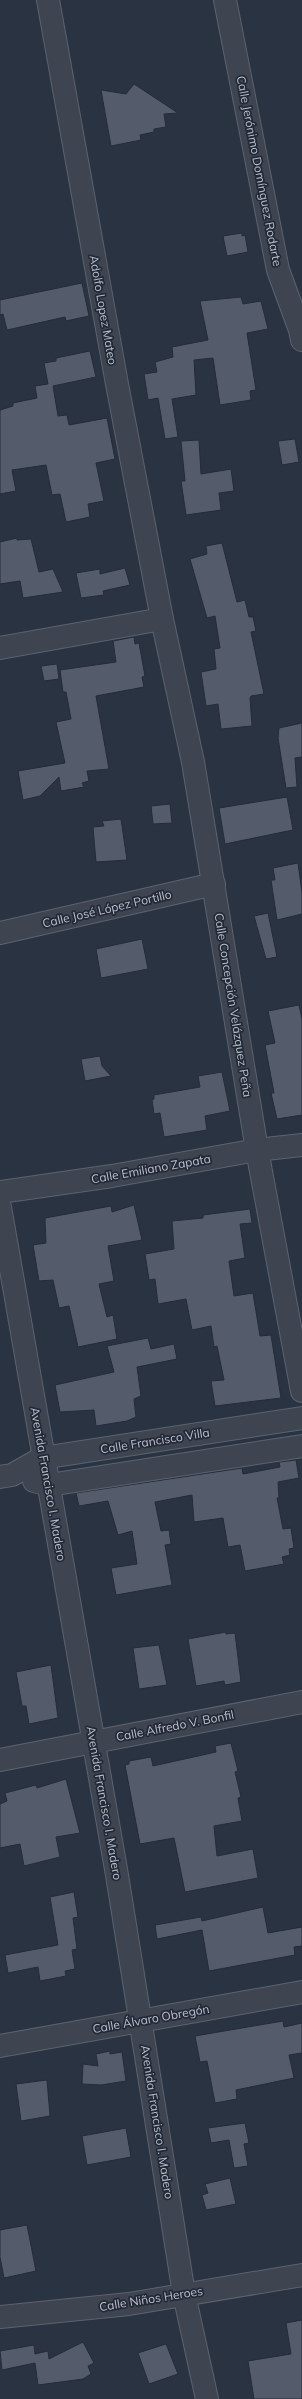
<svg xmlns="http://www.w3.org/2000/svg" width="302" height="2399" font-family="Mulish,sans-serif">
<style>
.building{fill:#545c6c;stroke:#252c39}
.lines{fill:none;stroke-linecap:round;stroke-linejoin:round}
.street-casing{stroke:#5c636f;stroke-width:24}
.street{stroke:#3e4551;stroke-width:22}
.labels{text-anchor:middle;stroke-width:3.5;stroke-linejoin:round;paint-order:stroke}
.street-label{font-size:12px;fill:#bbc1cb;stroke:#232a37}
</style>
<rect width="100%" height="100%" fill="#2a3341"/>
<g class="building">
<polygon points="134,84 178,113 164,114 166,127 154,129 154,132 140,135 141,140 111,146 101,90 126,94"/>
<polygon points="242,233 242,236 245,235 248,252 227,256 223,236"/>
<polygon points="82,283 89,316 66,321 65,317 7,330 3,314 0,315 0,300"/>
<polygon points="241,297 243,304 261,301 268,329 247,333 256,390 250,391 251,400 220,405 213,358 194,360 196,395 172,399 178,437 165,439 158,398 148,400 144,374 157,372 155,362 173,357 172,347 208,340 200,301"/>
<polygon points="90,351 96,377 53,386 58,416 67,415 69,425 107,418 115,459 96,463 104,501 88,504 90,517 66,522 60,494 52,495 46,465 12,470 16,491 0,494 0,410 13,406 13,403 37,398 35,386 48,384 44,363 56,361 56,358"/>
<polygon points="295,439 299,462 282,465 278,441"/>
<polygon points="199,440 201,474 231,469 234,491 219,493 221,510 186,515 181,481 185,481 181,441"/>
<polygon points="17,538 17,540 31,539 39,572 53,569 63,592 23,598 20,581 0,584 0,542"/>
<polygon points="222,543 237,602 245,600 249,617 253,617 256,631 251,632 264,694 251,696 250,698 252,726 221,729 218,704 206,706 201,672 216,669 214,649 220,648 215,616 207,618 190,559 207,554 206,546"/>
<polygon points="125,568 130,585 103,591 104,595 81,598 76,573 100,569 100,574"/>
<polygon points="134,637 135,644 139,643 145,676 142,677 144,687 96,696 109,769 87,771 89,781 82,783 84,787 61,791 59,777 40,796 23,800 18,771 65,763 56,722 71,719 66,692 63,692 60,670 116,662 113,641"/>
<polygon points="57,664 59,679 44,681 41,666"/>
<polygon points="302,723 302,757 295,758 297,787 286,788 278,738 279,728"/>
<polygon points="287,797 293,830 225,844 219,808"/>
<polygon points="170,804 172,823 153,824 151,806"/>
<polygon points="121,819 127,860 96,862 93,827 104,826 102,821"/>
<polygon points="298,863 302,893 302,914 277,920 271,880 275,880 273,868"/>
<polygon points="268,913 277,957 266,959 254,916"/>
<polygon points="142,939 148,969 101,978 96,949"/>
<polygon points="299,1005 302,1019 302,1115 277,1119 271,1093 274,1093 265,1045 275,1043 268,1011"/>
<polygon points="100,1056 102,1066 111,1076 85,1081 81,1059"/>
<polygon points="222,1072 230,1111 205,1116 207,1130 164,1137 160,1113 154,1114 152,1100 154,1099 154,1095 200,1087 198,1076"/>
<polygon points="134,1205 142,1240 108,1246 114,1281 99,1284 107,1317 113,1315 117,1339 78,1347 69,1306 59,1308 53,1280 39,1281 33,1245 46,1243 45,1218 111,1206 112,1212"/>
<polygon points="250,1209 252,1223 240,1224 245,1258 229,1261 234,1296 253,1293 260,1336 271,1335 281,1398 215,1406 211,1381 224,1380 217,1346 214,1347 211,1326 192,1330 186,1299 158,1304 155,1279 149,1280 145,1254 174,1249 172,1221 203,1218 203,1215"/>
<polygon points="148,1338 151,1349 174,1344 177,1359 137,1367 141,1396 134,1399 136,1417 127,1421 96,1426 94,1410 60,1412 55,1385 114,1372 107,1346"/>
<polygon points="296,1460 299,1478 278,1482 279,1498 277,1498 283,1529 291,1528 294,1548 289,1549 290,1555 282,1557 284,1564 245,1571 240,1545 228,1547 223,1518 194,1522 192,1495 155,1502 161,1531 169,1530 171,1544 165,1545 172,1585 116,1595 111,1568 137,1564 132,1531 118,1535 108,1501 79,1506 76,1493 242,1468 243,1474 280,1467 279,1462"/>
<polygon points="226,1632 226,1634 235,1633 241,1682 225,1685 224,1681 196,1686 188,1639"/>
<polygon points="159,1645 167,1685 139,1689 133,1648"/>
<polygon points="51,1665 58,1718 29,1724 26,1706 22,1706 16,1672"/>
<polygon points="231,1743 238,1771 235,1772 241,1797 238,1798 242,1821 214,1826 217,1856 253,1849 258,1878 185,1892 174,1838 140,1844 125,1765 129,1764 129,1761 151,1757 153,1766 216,1752 215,1746"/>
<polygon points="66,1779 80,1833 56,1837 60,1857 24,1866 20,1844 0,1848 0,1804 7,1801 5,1793 36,1785 37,1788"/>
<polygon points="74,1892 78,1917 73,1918 77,1949 72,1950 75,1969 65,1971 66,1976 40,1981 38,1967 8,1973 5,1955 58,1945 50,1897"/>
<polygon points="263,1907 268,1933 302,1927 302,1946 294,1947 295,1955 209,1971 202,1930 157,1939 155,1925 201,1917 202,1921"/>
<polygon points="283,2021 284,2027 302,2023 302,2053 289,2055 294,2078 236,2090 237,2099 215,2103 207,2061 200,2062 195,2036"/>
<polygon points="110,2051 110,2054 122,2052 126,2081 101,2085 82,2084 83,2064 98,2066 96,2054"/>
<polygon points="47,2080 50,2116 21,2121 16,2084"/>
<polygon points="245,2123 249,2143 244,2144 248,2166 234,2168 229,2140 211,2143 208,2128"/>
<polygon points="126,2128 131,2157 87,2165 82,2136"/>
<polygon points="230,2178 236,2204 206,2210 202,2195 208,2193 205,2184"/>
<polygon points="27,2225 36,2271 4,2278 0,2257 0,2230"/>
<polygon points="302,2320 302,2399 254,2399 248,2361 291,2354 286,2323"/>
<polygon points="83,2342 94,2363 88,2366 91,2374 83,2379 38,2385 35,2363 2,2370 0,2351 34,2345 35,2354 48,2351 49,2359"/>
<polygon points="166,2344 178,2374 149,2384 138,2353"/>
</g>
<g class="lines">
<defs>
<g id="street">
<polyline points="48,0 117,384 162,619 193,762 257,1150 302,1391"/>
<polyline points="225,0 278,270 300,330 302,340"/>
<polyline points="0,648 162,619"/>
<polyline points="0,933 214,884"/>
<polyline points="0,1192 112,1176 257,1150 302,1145"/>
<polyline points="0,1207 117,1875 184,2294 207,2399"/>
<polyline points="0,1477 12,1475 42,1458 302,1418"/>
<polyline points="34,1481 49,1485 302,1446"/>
<polyline points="0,1760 302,1702"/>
<polyline points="0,2046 302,1992"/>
<polyline points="0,2317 129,2304 302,2275"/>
</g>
</defs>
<use href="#street" class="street-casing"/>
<use href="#street" class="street"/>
</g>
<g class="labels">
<g class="street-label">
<text transform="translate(259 171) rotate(79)" y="4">Calle Jerónimo Domínguez Rodarte</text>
<text transform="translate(103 310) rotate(80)" y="4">Adolfo Lopez Mateo</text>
<text transform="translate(107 909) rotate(-13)" y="4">Calle José López Portillo</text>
<text transform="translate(233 1005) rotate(81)" y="4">Calle Concepción Velázquez Peña</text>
<text transform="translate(151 1169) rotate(-10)" y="4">Calle Emiliano Zapata</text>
<text transform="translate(155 1441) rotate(-9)" y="4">Calle Francisco Villa</text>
<text transform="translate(48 1484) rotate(80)" y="4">Avenida Francisco I. Madero</text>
<text transform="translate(175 1726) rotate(-11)" y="4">Calle Alfredo V. Bonfil</text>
<text transform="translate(104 1803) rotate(80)" y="4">Avenida Francisco I. Madero</text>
<text transform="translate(151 2019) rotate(-10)" y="4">Calle Álvaro Obregón</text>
<text transform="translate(157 2122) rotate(81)" y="4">Avenida Francisco I. Madero</text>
<text transform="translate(151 2299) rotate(-9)" y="4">Calle Niños Heroes</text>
</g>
</g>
</svg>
